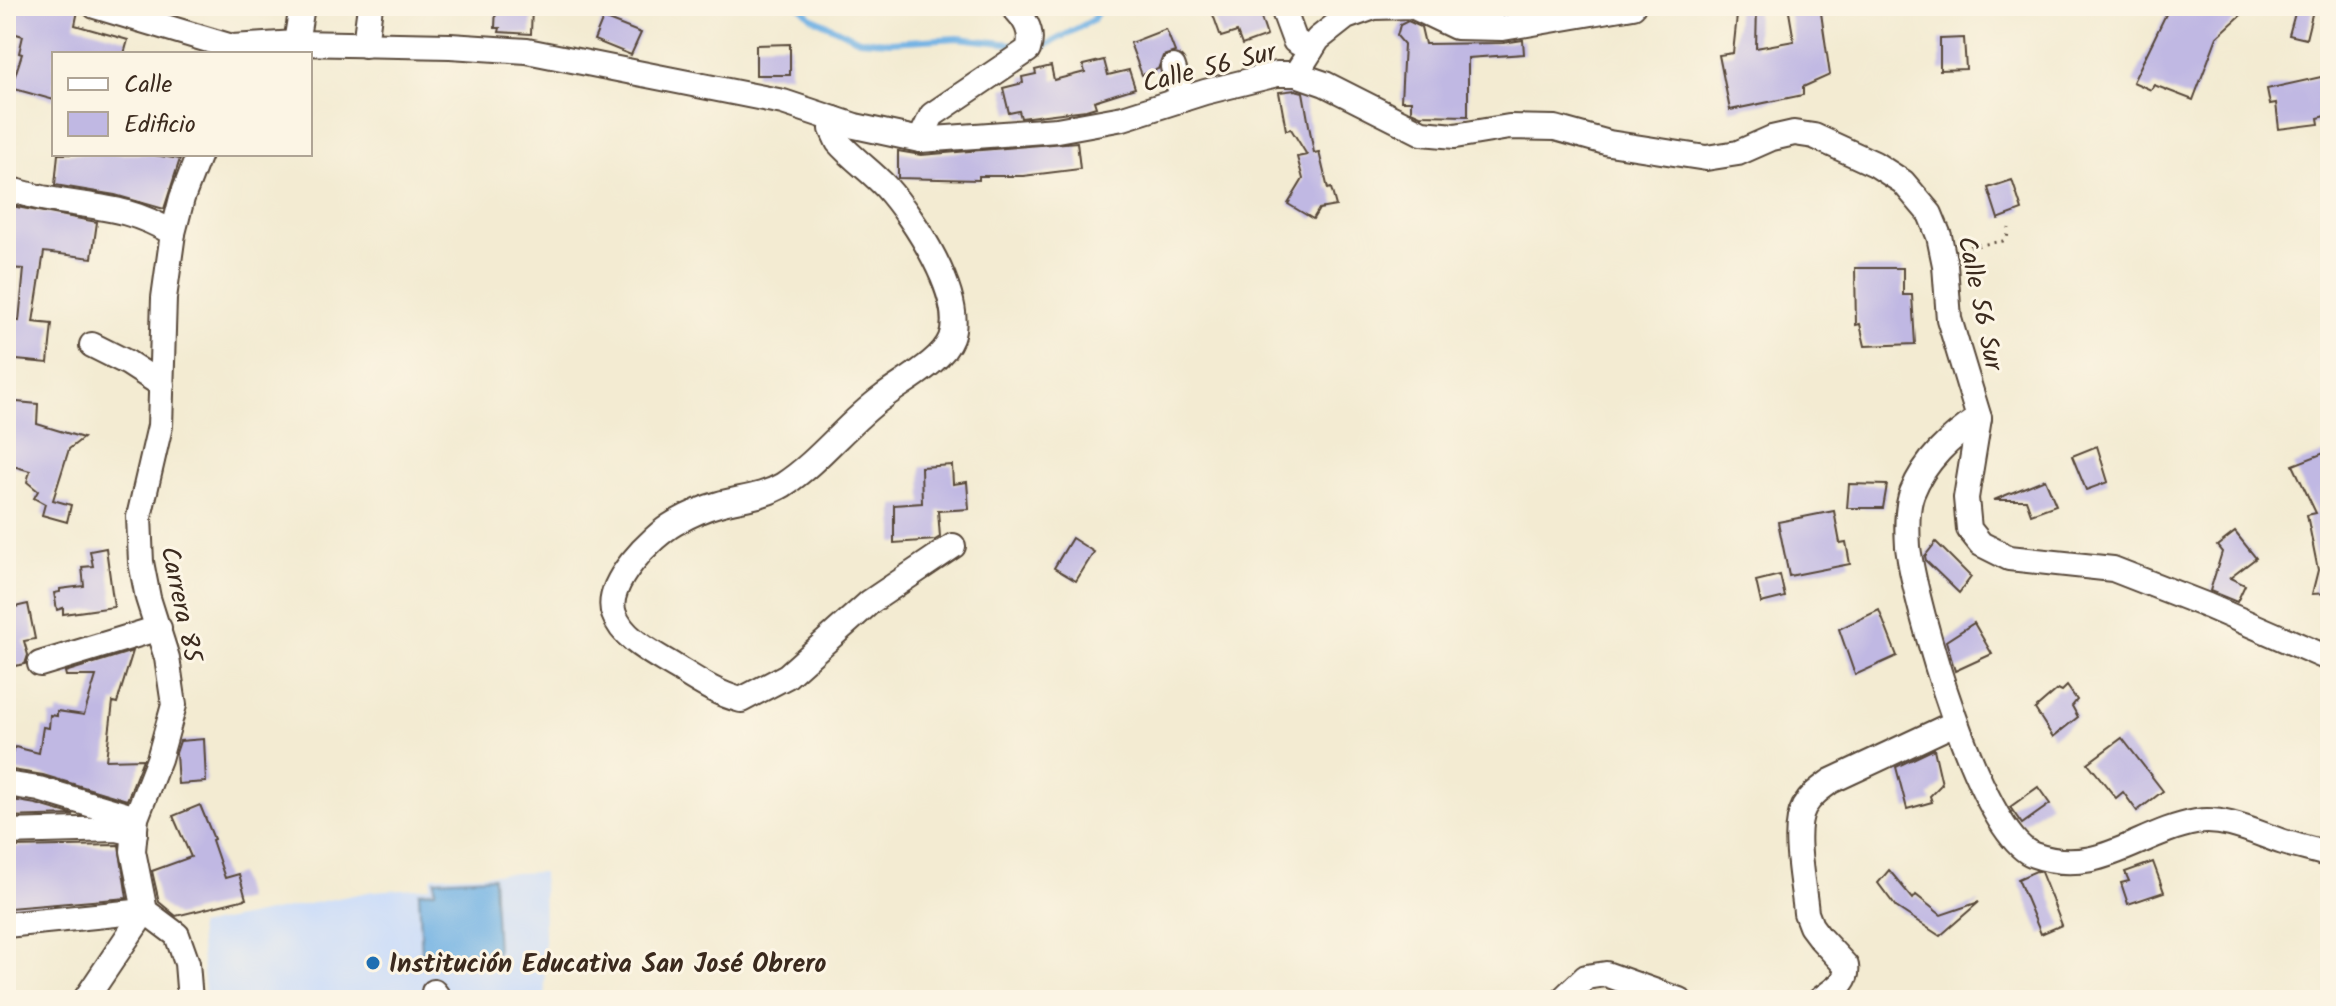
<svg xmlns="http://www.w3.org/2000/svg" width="2336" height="1006" font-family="Kalam,sans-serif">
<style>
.built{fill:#cadcf9}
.water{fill:#6fb1e4;stroke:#556e81;stroke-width:2}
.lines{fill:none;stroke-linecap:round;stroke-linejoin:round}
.stream{stroke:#6fb1e4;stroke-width:6}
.building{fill:#c0b8e3}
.minor-casing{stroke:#574739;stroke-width:28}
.path{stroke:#574739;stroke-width:3;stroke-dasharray:2 6;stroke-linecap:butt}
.minor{stroke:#fff;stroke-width:24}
.poi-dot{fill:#1f6fb2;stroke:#fcf5e5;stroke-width:3}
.labels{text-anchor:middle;stroke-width:6;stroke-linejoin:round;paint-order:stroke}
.street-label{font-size:26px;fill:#3b2a1e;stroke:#fcf5e5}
.poi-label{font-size:26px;font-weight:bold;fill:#3b2a1e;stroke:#fcf5e5;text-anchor:start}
</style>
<rect width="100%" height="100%" fill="#fcf5e5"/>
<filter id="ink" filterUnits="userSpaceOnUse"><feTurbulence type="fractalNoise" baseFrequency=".0125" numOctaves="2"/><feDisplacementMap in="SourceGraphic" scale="16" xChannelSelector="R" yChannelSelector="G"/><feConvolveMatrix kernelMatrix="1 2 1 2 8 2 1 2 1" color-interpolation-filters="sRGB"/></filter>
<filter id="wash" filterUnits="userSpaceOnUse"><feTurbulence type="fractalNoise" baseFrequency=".006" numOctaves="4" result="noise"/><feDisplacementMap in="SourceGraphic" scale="32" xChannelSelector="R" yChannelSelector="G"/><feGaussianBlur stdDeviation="1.8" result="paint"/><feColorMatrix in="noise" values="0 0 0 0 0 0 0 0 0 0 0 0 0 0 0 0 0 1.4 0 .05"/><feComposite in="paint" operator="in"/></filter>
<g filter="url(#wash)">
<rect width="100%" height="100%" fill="#f3ebd2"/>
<polygon class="built" points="543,872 545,1000 206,1000 198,926 373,891 430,887 432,876"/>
<polygon class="water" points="493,877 497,952 422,956 419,892 435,891 435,880"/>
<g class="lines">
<g class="stream">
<polyline points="800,6 811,17 859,40 889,42 958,38 1021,45"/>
<polyline points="1037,50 1093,20 1101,6"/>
</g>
</g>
<g id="blocks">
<g class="building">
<polygon points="6,6 79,6 75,25 128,40 124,54 54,54 54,100 11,88 22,54 19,53 23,36 6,31"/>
<polygon points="496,6 532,6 531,34 499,32 500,28 495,28"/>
<polygon points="1220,6 1257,6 1267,36 1242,45 1237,32 1221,37 1211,9"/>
<polygon points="1738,6 1757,6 1756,48 1794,41 1788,6 1820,6 1830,75 1803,87 1803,95 1730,110 1719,55 1733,53"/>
<polygon points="2173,6 2251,6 2217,37 2193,100 2154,85 2151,90 2133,82 2167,12"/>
<polygon points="2297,6 2314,6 2306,39 2289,35"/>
<polygon points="603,18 641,33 631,55 594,40"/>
<polygon points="1408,21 1421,27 1425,44 1503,43 1523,40 1524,54 1468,58 1468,116 1420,115 1411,111 1411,101 1401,101 1404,44 1397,36 1400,25"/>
<polygon points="1166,29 1175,52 1163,56 1158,69 1142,75 1130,43"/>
<polygon points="1964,38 1966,69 1940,70 1940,39"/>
<polygon points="790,44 790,75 756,75 756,45"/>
<polygon points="1104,60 1108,75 1129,70 1135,88 1094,101 1096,107 1086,110 1021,118 1019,111 1009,113 1003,88 1023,83 1022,77 1036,74 1035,70 1051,66 1054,80 1085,72 1083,65"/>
<polygon points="2330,75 2330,115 2318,118 2319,124 2279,129 2276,103 2270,104 2267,89"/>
<polygon points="1295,90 1303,92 1314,153 1319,152 1328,189 1331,188 1336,206 1319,209 1313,219 1288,204 1303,179 1297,157 1307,155 1291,129 1286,130 1279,92"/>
<polygon points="1077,142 1080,169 1023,176 979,176 979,180 898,178 898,151 921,155"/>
<polygon points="58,154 148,154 180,159 164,209 115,195 55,185"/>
<polygon points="2012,180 2022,210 1998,219 1988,188"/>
<polygon points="6,205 97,222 92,258 44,252 33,322 52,324 48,363 6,359 6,319 19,321 24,269 6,268"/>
<polygon points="1855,268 1903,268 1903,295 1912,295 1915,344 1865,346 1860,324 1856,325"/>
<polygon points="6,401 38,404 37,424 83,438 69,449 53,500 71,505 67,522 42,515 45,504 34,498 38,491 27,482 30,471 6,464"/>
<polygon points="2097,446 2108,482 2086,490 2072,456"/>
<polygon points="2324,453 2330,476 2330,593 2312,594 2318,570 2307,515 2316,513 2293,465"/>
<polygon points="952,465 953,484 967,482 969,509 938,511 940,537 935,540 894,543 894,505 922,503 921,467"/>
<polygon points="2045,479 2056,505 2031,514 2026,500 1994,500"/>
<polygon points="1849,484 1887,485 1883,508 1847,508"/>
<polygon points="1834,511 1840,543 1846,542 1850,564 1789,576 1778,522"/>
<polygon points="2235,532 2256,558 2230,578 2245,585 2237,602 2210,591 2222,552 2217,546"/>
<polygon points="1072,538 1094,552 1076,581 1054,568"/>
<polygon points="1936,542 1971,577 1959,593 1926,561 1925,556"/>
<polygon points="106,548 114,607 63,614 63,608 57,610 54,593 60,592 60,589 84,586 82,567 93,566 90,551"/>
<polygon points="1780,575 1785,597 1761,603 1756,581"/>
<polygon points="28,604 35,639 24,641 28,655 25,664 10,667 6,651 6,609"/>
<polygon points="1879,610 1897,656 1855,675 1839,629"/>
<polygon points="1974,623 1992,654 1955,671 1946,641"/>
<polygon points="133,651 117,703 113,702 106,760 143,759 127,800 43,775 6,769 6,749 13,751 15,747 39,753 43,727 49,728 50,715 57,716 57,711 84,715 96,676 66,676 65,672"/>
<polygon points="2067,686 2077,700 2072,706 2078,717 2053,737 2035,709 2058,689 2062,691"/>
<polygon points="2122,738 2163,791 2137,811 2123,792 2116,798 2088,763"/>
<polygon points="204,739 206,782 178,784 176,753 180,741"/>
<polygon points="1934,749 1942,784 1930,796 1932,802 1907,809 1896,767"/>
<polygon points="2038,787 2050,804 2022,824 2010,807"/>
<polygon points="6,799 36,804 74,815 6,817"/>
<polygon points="200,805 214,839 212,840 225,878 239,874 246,899 176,916 159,902 152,871 191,857 173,816"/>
<polygon points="119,845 127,898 10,908 10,847"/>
<polygon points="2153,862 2164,892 2128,904 2121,883 2129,881 2125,872"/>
<polygon points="1889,870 1913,899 1916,895 1941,915 1979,902 1940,936 1896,907 1878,883"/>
<polygon points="2036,871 2041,872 2062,925 2041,934 2018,879"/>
</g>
</g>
</g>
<g filter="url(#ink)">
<use href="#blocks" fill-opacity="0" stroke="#574739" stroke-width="2"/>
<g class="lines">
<defs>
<g id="minor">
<polyline points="95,6 232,47 296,43 450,46 527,51 783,102 855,126 920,140 1057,130 1123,118 1205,92 1277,74 1296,74 1325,84 1422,133 1455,136 1509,127 1555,128 1609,143 1706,158 1738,153 1772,138 1794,133 1814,136 1875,164 1903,182 1930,214 1939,236 1945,265 1949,319 1979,418 1966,498 1969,529 1981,544 2009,558 2113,569 2208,606 2330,659"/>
<polyline points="1282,6 1295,41 1311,50"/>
<polyline points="296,43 302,6"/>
<polyline points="365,45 370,6"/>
<polyline points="1173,67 1183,99"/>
<polyline points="1296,74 1318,39 1346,17 1374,7 1412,6 1456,27 1503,28 1633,6"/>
<path d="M834,119L832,129L838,142C852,158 871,171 886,187C913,217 966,297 951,338C942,362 902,382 883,397C847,423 820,461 783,485C763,497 740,498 719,504C704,508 689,515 675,523C652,536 603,585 614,614C623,640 655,654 677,668C698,681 717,694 741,700L787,676L870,602L953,546"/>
<path d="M920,140L932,115L1028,50C1034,32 1025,18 1012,6"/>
<path d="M6,190C21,191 33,197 48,199C97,208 128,206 173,233"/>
<polyline points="92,345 128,363 162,385"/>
<path d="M1979,418C1951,437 1925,460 1912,493C1906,509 1907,531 1908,547C1915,604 1980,836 2034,855C2098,878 2139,832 2196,822C2225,817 2256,833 2283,842C2299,847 2315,850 2330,855"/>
<polyline points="40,664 159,628"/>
<polyline points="6,784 39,789 136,818"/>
<polyline points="6,832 117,829 135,833"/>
<polyline points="6,925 145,911"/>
<polyline points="434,992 440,1000"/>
<polyline points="85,1000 145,911"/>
<polyline points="190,1000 187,963 177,935 145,911 133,851 136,818 159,759 174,705 167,658 148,598 141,562 139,517 160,426 164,298 173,233 182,198 199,154"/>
<polyline points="1562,1000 1586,977 1606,974 1679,1000"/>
<path d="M1820,1000C1832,990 1849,983 1846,966L1820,938L1811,926L1806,913C1804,886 1791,831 1804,807C1811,795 1820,789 1831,781L1955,723"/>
</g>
</defs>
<use href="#minor" class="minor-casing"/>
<polyline class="path" points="1962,248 2003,241 2007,238 2009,228"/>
<use href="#minor" class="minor"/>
</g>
</g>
<circle class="poi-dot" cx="373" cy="963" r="8"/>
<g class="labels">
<g class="street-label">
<text transform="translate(1209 67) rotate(-14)" y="9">Calle 56 Sur</text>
<text transform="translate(1981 303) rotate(78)" y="9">Calle 56 Sur</text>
<text transform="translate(182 604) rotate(78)" y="9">Carrera 85</text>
</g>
<g class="poi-label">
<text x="389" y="972">Institución Educativa San José Obrero</text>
</g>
</g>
<rect width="2336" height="1006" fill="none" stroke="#fcf5e5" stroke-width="32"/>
<rect x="52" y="52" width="260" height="104" fill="#fcf5e5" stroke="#afa495" stroke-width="2"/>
<rect x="68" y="78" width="40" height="12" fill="#ffffff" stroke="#afa495" stroke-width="2"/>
<text x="124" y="92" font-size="24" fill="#3b2a1e">Calle</text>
<rect x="68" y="112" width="40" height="24" fill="#c0b8e3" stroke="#afa495" stroke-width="2"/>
<text x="124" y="132" font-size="24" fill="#3b2a1e">Edificio</text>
</svg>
